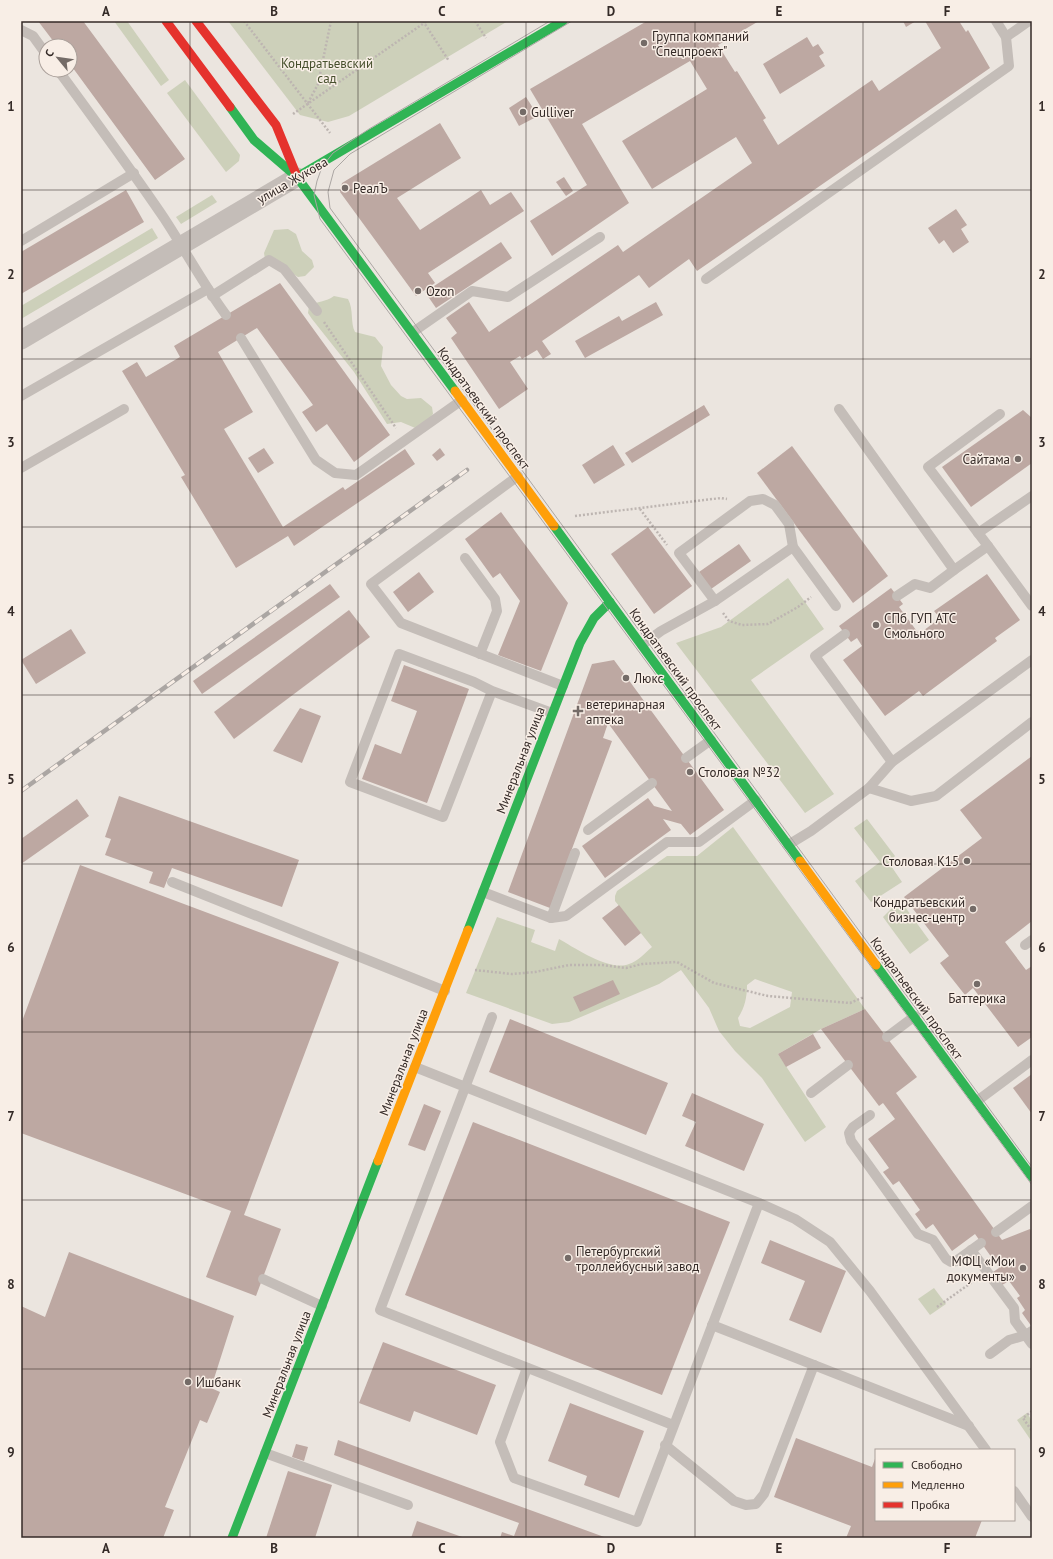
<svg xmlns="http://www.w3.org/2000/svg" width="1053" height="1559" font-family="'PT Sans',sans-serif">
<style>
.green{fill:#cdd0ba;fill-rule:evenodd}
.building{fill:#bda8a2}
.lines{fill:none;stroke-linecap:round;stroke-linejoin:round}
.path{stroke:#bdb5b1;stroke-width:2.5;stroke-dasharray:2 2;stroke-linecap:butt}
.lane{stroke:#c4bdb8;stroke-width:10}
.street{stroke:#c4bdb8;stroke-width:19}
.fast{stroke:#30b455;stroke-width:9}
.slow{stroke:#ff9f0a;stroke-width:9}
.jam{stroke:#e5322d;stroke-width:9}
.tram{stroke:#aba6a3;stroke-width:1}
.rail-casing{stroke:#aba6a3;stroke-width:4.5}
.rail{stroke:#f8eee6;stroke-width:3;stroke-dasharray:9;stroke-linecap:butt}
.grid{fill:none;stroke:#342a27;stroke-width:1;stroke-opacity:0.55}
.poi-dot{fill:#746b67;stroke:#f8eee6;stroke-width:1.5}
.labels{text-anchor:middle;stroke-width:3;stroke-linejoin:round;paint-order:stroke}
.poi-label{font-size:13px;fill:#342a27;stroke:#f8eee6;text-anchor:start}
.park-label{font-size:13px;fill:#47502d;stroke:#f8eee6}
.street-label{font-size:13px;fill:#342a27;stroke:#f8eee6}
.neatline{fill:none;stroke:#342a27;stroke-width:1.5}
.grid-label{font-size:13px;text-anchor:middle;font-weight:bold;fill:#342a27}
</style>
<rect width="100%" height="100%" fill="#ebe5df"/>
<g class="green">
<polygon points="114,21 127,21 169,80 161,86"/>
<polygon points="228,21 508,21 349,116 328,122 300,115"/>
<polygon points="185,80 240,155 239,161 226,172 167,93"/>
<polygon points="212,195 217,202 181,224 176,217"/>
<polygon points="152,228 158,238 21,319 21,306"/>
<polygon points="288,229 296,234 302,251 312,260 314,267 305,276 298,277 281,266 265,259 264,253 274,230"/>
<path d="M334,296L348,299C354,310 350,322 355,332L375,337L383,347L381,366L391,385L401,396L407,399L421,398L432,407L433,414L420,430L401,422L387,424L354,372L312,319L308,313L309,306C317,301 326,302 334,296Z"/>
<polygon points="788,578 824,629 751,680 834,794 805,813 676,643 721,627"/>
<polygon points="867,819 895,856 889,863 902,882 871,902 855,881 880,862 854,828"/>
<path d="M733,827L865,1009L821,1029L778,1054L826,1127L805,1142L762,1078L735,1051L719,1031L709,1008L681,970L659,984L569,1022L552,1024L466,993L497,917L535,930L531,942L555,951L559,939C575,948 610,972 629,964C638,961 645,953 652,947L615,901V896L617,891L667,856H697ZM755,979L792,992L790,1007L750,1028L740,1026L738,1018C745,1007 747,997 747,985Z"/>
<polygon points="900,900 929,940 910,954 883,917"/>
<polygon points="934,1288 946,1304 930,1315 918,1299"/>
<polygon points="1027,1413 1032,1421 1032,1442 1017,1420"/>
</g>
<g class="building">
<polygon points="38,21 83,21 185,159 155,180 70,64 70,46 57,46"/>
<polygon points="647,21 759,21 718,45 735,72 737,71 766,118 763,120 778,145 872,80 879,91 941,48 925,21 959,21 966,32 968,30 990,68 697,271 689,259 649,288 639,275 542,341 551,354 543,359 537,350 522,359 520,356 510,362 528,389 499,409 451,338 457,333 446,318 469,302 489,332 618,245 623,252 752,163 736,137 652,189 622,141 707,89 690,61 582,124 629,203 552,256 530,221 587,185 530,89"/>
<polygon points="903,21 916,21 906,27"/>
<polygon points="807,37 813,47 818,44 824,53 819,56 825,66 780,94 763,64"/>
<polygon points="526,97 538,116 519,126 509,108"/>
<polygon points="440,123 461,158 397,198 420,230 481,190 490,205 511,192 524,211 428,273 435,283 416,296 340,192 342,183"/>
<polygon points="564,177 573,191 566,196 556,182"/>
<polygon points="126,190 144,222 21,294 21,252"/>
<polygon points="956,209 967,225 961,229 969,242 953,253 944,240 939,244 928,228"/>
<polygon points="501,242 512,258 436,308 425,292"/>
<polygon points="280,283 390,435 354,462 327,424 316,432 302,412 313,405 257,328 218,352 253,412 224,429 283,527 343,487 345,490 405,449 415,464 294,546 288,536 236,568 181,477 185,475 122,371 137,362 146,377 180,357 174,346"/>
<polygon points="656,302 663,315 585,358 575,341 619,316 622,321"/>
<polygon points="704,405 710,415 632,463 625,453"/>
<polygon points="1023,410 1032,418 1032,463 971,507 942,467"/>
<polygon points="613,445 625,465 594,484 582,465"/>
<polygon points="792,446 888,576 853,603 757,473"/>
<polygon points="264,448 274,463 258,473 248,458"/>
<polygon points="440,448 445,455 437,461 432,455"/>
<polygon points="501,512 568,603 541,671 498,655 520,601 500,573 493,578 465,539"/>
<polygon points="648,527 692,586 654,614 611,554"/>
<polygon points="739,544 751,561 711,589 699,572"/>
<polygon points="419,572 434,592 408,612 393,592"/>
<polygon points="987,574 1020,620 995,638 997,641 923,696 919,691 885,716 843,660 862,646 857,638 851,642 839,626 891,588 903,604 899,607 919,634 940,618 934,611"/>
<polygon points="330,584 340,597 202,694 193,681"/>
<polygon points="349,610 370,637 234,739 214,712"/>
<polygon points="71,629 86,653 36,684 21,660"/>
<polygon points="614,660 724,810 690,835 681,824 663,819 671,830 605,878 582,846 648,798 654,806 672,811 608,723 603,738 612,741 550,908 508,892 592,664"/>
<polygon points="404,665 469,689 427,803 362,779 375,744 401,754 417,711 391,701"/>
<polygon points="300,708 321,716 302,763 273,751"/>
<polygon points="1032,756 1032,921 1005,942 1026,970 1032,966 1032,1037 1018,1047 973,988 965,995 946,971 940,963 949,956 904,897 982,838 960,810"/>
<polygon points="119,796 299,860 282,907 172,868 164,888 149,883 153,872 105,855 111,839 105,837"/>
<polygon points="77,799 89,816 21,864 21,839"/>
<polygon points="80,865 339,962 244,1215 281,1229 256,1296 206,1277 231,1211 21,1133 21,1024"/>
<polygon points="619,905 641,933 625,946 602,918"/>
<polygon points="613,980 620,994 580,1012 573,997"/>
<polygon points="865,1009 917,1077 896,1093 1002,1240 1030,1229 1032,1232 1032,1327 1022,1313 1025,1310 1017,1298 1020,1296 1009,1281 1002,1285 993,1272 999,1268 975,1234 952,1251 933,1224 926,1229 915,1214 920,1210 899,1181 893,1185 883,1172 889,1168 868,1139 895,1119 883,1103 879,1106 821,1029"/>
<polygon points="510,1019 668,1083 646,1135 489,1072"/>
<polygon points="813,1034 821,1048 786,1067 778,1054"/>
<polygon points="1032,1074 1032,1114 1013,1088"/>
<polygon points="692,1093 764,1124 744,1171 685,1146 696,1122 682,1116"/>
<polygon points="424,1104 441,1111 425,1151 408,1145"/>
<polygon points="473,1122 730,1222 662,1395 405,1295"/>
<polygon points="770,1240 846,1271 821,1333 789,1320 805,1281 761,1263"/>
<polygon points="69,1252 234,1316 211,1388 220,1392 207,1423 200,1420 165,1507 174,1510 163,1538 21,1538 21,1306 45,1317"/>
<polygon points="383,1342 496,1385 477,1435 414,1411 410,1422 359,1403"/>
<polygon points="570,1403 644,1431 619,1498 584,1485 587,1476 548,1461"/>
<polygon points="796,1438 872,1467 876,1456 876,1520 982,1520 975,1538 846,1538 851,1526 774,1497"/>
<polygon points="338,1440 607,1538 500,1538 502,1532 514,1536 519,1523 334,1455"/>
<polygon points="296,1444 308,1447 304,1461 292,1457"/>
<polygon points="288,1471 332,1485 315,1538 266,1538"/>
<polygon points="417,1521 465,1538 411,1538"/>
</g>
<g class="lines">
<g class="path">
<polyline points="244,21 330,133"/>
<polyline points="423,21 449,61"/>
<polyline points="475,21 486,38"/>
<polyline points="308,103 318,84 331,21"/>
<polyline points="293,114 427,21"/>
<polyline points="324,322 396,428"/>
<polyline points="640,509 667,545"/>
<polyline points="575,516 721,498 727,499"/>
<polyline points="723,613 729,621 742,625 768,624 798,607 811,597"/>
<polyline points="475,970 512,974 535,972 569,965 602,965 626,968 642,964 677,962 714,983 768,996 850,1003 864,997"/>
<polyline points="937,1307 975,1280"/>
<polyline points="1032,1411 1023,1418 1032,1431"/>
</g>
<g class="lane">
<polyline points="21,30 33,36 46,54"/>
<polyline points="1006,37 1029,21"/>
<path d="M58,70C94,119 130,168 164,218C185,250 203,284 226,315"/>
<polyline points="21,241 134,173"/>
<polyline points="706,279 1009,66 1006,37 996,21"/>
<polyline points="212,296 269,260 284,269 317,311"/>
<polyline points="413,332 472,291 508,297 600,237"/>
<polyline points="241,338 316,460 335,473 356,475 462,400"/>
<polyline points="21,396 208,289"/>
<polyline points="839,409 954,570 988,546 1032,606"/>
<polyline points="21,468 124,409"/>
<polyline points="518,476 371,584 401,623 563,686"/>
<polyline points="978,533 1032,496"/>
<polyline points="988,546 928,467 1000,414"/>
<polyline points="465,558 495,599 497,611 480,654"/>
<polyline points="897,596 915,584 930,588 954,570"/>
<polyline points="715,601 679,553 750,501 763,499 775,505 789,524 793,547 836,606"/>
<polyline points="845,634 815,656 892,762"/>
<polyline points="642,645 661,631 715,601 793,547"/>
<polyline points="492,691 474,682 399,654 350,782 443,817 492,691 552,713"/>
<polyline points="686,758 711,740"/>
<polyline points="869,788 892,762 1032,660"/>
<polyline points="588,830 652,783"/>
<polyline points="788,845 811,831 869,788 911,801 936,796 1032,722"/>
<polyline points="172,882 445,991"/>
<polyline points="483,892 551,918 566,916 667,842 699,842 756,800"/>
<polyline points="551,918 575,853"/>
<polyline points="1025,945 1032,940"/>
<polyline points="492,1017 380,1310 673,1425"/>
<polyline points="887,1037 915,1016"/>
<polyline points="415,1067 759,1203 795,1219 830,1242 870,1291 986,1450"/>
<polyline points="811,1093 848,1065"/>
<polyline points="977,1101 1032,1060"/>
<polyline points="870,1115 853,1127 849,1133 851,1141 918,1234 933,1240 946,1259 951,1262 956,1261 981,1243"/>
<polyline points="996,1232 1032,1206"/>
<polyline points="971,1250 1014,1308 1015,1321 1032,1344"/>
<polyline points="263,1279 322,1306"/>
<polyline points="712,1325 969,1426"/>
<polyline points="990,1354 1009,1340 1026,1335 1032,1331"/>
<polyline points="527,1368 500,1442 514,1478 637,1522 759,1203"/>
<polyline points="665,1445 734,1501 746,1505 756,1504 764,1494 814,1365"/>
<polyline points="265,1453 408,1505"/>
<polyline points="1014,1491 1032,1517"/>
</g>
<polyline class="street" points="21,340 297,177"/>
<g class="fast">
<polyline points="230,107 254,140 297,177 455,391"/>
<polyline points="297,177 563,21"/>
<polyline points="554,526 800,861"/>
<polyline points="468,930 580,643 594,618 610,602"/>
<polyline points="876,965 1032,1177"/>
<polyline points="232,1538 378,1161"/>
</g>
<g class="slow">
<polyline points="455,391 554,526"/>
<polyline points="800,861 876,965"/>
<polyline points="378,1161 468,930"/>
</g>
<g class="jam">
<polyline points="166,21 230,107"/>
<polyline points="196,21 276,125 296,174"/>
</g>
<g class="tram">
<polyline points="550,21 369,129 333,153 322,167 317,181 314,195 320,219 1032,1185"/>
<polyline points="572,21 350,154 334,170 328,192 330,208 1032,1167"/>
</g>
<defs>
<polyline id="rail" points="21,791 467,470"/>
</defs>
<use href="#rail" class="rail-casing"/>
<use href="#rail" class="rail"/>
</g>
<path class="grid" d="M190,21V1538M358,21V1538M526,21V1538M695,21V1538M863,21V1538M21,190H1032M21,359H1032M21,527H1032M21,695H1032M21,864H1032M21,1032H1032M21,1200H1032M21,1369H1032"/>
<g class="poi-dot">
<circle cx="644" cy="43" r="4"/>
<circle cx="523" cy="112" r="4"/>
<circle cx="345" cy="188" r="4"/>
<circle cx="418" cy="291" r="4"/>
<circle cx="1018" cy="459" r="4"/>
<circle cx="876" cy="625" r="4"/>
<circle cx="626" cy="678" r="4"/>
<path d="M576 705h4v4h4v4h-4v4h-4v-4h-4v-4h4z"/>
<circle cx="690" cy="772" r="4"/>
<circle cx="967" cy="861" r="4"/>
<circle cx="973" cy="909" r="4"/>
<circle cx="977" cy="984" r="4"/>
<circle cx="568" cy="1258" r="4"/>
<circle cx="1023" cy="1268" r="4"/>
<circle cx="188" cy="1382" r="4"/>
</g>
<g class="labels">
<g class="poi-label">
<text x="652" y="41">Группа компаний<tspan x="652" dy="15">"Спецпроект"</tspan></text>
<text x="531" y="117">Gulliver</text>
<text x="353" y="193">РеалЪ</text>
<text x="426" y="296">Ozon</text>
<text x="1010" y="464" text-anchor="end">Сайтама</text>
<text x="884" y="623">СПб ГУП АТС<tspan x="884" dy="15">Смольного</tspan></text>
<text x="634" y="683">Люкс</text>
<text x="586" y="709">ветеринарная<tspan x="586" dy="15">аптека</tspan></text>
<text x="698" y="777">Столовая №32</text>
<text x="959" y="866" text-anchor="end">Столовая К15</text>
<text x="965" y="907" text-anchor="end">Кондратьевский<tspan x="965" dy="15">бизнес-центр</tspan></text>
<text x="977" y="1003" text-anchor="middle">Баттерика</text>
<text x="576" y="1256">Петербургский<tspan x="576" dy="15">троллейбусный завод</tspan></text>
<text x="1015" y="1266" text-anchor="end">МФЦ «Мои<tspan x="1015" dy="15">документы»</tspan></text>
<text x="196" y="1387">Ишбанк</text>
</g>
<g class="park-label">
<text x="327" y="68">Кондратьевский<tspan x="327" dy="15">сад</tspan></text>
</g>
<g class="street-label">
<text transform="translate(292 180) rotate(-30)" y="5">улица Жукова</text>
<text transform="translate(484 408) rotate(54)" y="5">Кондратьевский проспект</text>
<text transform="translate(676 669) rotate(54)" y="5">Кондратьевский проспект</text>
<text transform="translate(520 760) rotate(-69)" y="5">Минеральная улица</text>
<text transform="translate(917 998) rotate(54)" y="5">Кондратьевский проспект</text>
<text transform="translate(403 1062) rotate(-69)" y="5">Минеральная улица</text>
<text transform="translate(286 1364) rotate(-69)" y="5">Минеральная улица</text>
</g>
</g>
<rect width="1053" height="1559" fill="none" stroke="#f8eee6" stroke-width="44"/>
<rect x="875" y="1449" width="140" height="72" fill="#f8eee6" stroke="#aaa09a"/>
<rect x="883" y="1462" width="20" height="6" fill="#30b455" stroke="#aaa09a"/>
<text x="911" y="1469" font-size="12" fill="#342a27">Свободно</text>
<rect x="883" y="1482" width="20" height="6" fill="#ff9f0a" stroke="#aaa09a"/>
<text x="911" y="1489" font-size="12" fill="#342a27">Медленно</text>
<rect x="883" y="1502" width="20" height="6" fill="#e5322d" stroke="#aaa09a"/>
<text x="911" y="1509" font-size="12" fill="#342a27">Пробка</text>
<g transform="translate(58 58) rotate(299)"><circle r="19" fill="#f8eee6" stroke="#aaa09a"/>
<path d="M0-3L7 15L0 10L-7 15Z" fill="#746b67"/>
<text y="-6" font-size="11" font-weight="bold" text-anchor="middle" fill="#342a27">С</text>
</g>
<rect x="22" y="22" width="1009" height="1515" class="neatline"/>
<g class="grid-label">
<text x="106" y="16">A</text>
<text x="274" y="16">B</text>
<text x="442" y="16">C</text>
<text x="611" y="16">D</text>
<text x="779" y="16">E</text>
<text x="947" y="16">F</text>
<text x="11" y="111">1</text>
<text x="1042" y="111">1</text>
<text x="11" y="279">2</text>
<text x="1042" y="279">2</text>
<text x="11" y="447">3</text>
<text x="1042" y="447">3</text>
<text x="11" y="616">4</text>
<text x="1042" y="616">4</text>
<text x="11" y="784">5</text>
<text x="1042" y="784">5</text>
<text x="11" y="952">6</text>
<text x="1042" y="952">6</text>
<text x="11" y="1121">7</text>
<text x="1042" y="1121">7</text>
<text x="11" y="1289">8</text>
<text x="1042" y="1289">8</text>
<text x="11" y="1457">9</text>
<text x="1042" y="1457">9</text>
<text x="106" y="1553">A</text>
<text x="274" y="1553">B</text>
<text x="442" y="1553">C</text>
<text x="611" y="1553">D</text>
<text x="779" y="1553">E</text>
<text x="947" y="1553">F</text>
</g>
</svg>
